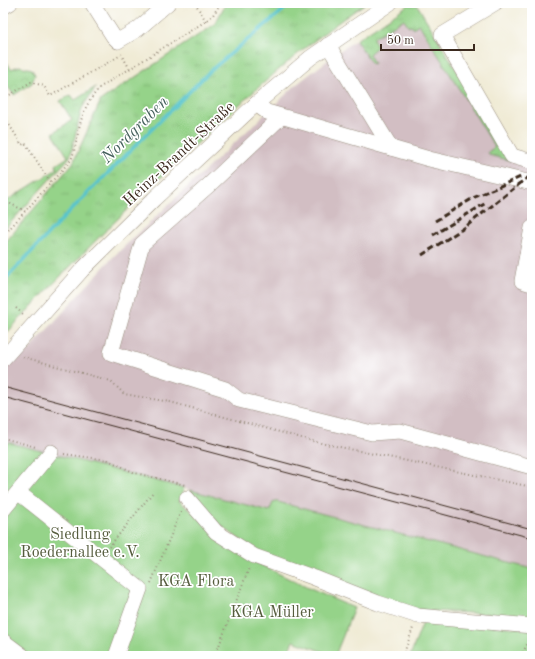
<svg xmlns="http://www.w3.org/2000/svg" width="535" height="659" font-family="'Old Standard TT',serif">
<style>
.industrial{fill:#d2bec3}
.grass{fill:url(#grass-tufts);stroke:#687e54}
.park{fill:url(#park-crowns);stroke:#687e54}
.garden{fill:#95d389;stroke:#687e54}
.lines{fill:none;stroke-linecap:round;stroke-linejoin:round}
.stream{stroke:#57c4ce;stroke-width:3.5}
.minor-casing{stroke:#968a7a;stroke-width:16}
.path{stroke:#968a7a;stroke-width:2;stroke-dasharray:1 3;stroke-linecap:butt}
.minor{stroke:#fff;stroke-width:15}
.tram{stroke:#3b2a1e;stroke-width:1}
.rail{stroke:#3b2a1e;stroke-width:3;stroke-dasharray:6 3;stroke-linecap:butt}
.labels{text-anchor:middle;stroke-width:3.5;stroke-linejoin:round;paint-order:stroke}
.street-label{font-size:16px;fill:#3b2a1e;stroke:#fff}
.park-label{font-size:16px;fill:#565d3e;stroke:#fff}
.water-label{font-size:17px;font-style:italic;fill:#45605c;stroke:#fff}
</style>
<defs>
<pattern id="grass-tufts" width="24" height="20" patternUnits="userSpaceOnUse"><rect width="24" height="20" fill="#95d389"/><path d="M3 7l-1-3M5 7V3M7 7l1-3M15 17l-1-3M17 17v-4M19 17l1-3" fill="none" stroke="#81b576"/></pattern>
<pattern id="park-crowns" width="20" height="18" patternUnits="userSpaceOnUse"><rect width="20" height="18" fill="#95d389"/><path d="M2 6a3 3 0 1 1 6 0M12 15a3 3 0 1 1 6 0" fill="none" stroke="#81b576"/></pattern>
</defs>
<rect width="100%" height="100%" fill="#fff"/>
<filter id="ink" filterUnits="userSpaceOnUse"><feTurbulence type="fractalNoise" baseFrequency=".025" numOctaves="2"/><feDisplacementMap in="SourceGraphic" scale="8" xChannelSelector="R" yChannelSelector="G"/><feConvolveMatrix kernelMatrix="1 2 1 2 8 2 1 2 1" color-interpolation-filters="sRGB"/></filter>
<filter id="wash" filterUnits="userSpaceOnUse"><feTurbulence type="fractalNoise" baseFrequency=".012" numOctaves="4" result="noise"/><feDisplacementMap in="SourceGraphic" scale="16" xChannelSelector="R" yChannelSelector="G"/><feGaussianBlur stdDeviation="0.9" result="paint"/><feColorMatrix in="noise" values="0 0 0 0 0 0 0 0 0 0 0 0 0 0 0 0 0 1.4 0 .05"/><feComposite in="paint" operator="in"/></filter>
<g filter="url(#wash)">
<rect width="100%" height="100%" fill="#f0ebd5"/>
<polygon class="industrial" points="411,3 416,3 512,161 532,165 532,569 274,501 270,511 3,441 3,347 26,353 112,258 297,84 341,50"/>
<g class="grass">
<path d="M226,3H366C307,42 255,90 203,138C133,202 67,268 3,337V245L73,163L101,100L215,24Z"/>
<polygon points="411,3 416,3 512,161 489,155 488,152 495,147 419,24 413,28 411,26 409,27 404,19 373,38 377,47 369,54 374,63 372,64 356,40"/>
<polygon points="96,87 82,108 70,157 3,231 3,203 57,169 56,165 68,157 53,133 72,120 60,101 71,95 75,100"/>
</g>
<polygon class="park" points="3,56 11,69 19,66 32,69 35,75 32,83 14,95 3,80"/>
<g class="garden">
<polygon points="3,441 184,488 179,501 251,560 308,588 354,608 335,656 293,641 286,656 3,656"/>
<polygon points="190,490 269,511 274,501 532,569 532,618 510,615 413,610 258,553 207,515"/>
<polygon points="424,620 532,629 532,656 410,656"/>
</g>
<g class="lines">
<polyline class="stream" points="3,282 69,212 211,70 292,3"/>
</g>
</g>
<g filter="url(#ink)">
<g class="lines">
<defs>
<g id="minor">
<polyline points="92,3 113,36 118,41 138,29 168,3"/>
<polyline points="495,3 442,35 512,156 529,161 532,159"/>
<polyline points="3,7 10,3"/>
<polyline points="328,45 391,148"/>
<polyline points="256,104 267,112 429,159 532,183"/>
<polyline points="281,117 209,185 142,244 111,353 225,389 239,400 372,433 400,431 532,467"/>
<polyline points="532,228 522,281 532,284"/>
<polyline points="3,359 82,270 154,199 256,104 310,58 390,3"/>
<polyline points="19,493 140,589 116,656"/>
<polyline points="187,498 216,532 254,556 315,578 378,603 418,616 532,626"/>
<polyline points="3,510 51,452"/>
<polyline points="3,641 23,656"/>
</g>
</defs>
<use href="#minor" class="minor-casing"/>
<g class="path">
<polyline points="195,3 206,21"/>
<polyline points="121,54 130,69"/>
<polyline points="3,99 31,82 44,86 50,96 121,55"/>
<polyline points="3,115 22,145 25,143 51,183"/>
<polyline points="3,200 25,211"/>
<path d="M3,236L71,160C77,146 77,130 83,115C86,105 92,97 99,88L206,21L213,15L221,3"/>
<polyline points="16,308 24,315"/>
<polyline points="23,357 111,381 124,394 170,402 316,442 532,487"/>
<polyline points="3,438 36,447"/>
<polyline points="64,454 108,460 135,473 185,485"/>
<polyline points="109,547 154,491"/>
<polyline points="151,583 181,511"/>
<polyline points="215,656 249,568"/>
<polyline points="403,656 413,628"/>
<polyline points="521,656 530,639"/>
</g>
<use href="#minor" class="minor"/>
<g class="tram">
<polyline points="3,387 532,529"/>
<polyline points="3,397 532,538"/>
</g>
<g class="rail">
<polyline points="517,185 532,175"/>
<polyline points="435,221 475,197 523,176"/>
<polyline points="433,235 486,203"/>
<polyline points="422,255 464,228 522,182"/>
</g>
</g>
</g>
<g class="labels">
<g class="street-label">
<text transform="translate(178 153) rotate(-43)" y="6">Heinz-Brandt-Straße</text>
</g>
<g class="park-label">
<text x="80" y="539">Siedlung<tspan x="80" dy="18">Roedernallee e.V.</tspan></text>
<text x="196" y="586">KGA Flora</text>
<text x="272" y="617">KGA Müller</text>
</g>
<g class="water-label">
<text transform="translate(134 129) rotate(-45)" y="6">Nordgraben</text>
</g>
</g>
<rect width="535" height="659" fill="none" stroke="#fff" stroke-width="16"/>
<path d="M381 44v6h93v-6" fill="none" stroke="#3b2a1e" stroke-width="2"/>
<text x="387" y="44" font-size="12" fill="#3b2a1e" stroke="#ffffff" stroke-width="3" paint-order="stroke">50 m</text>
</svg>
